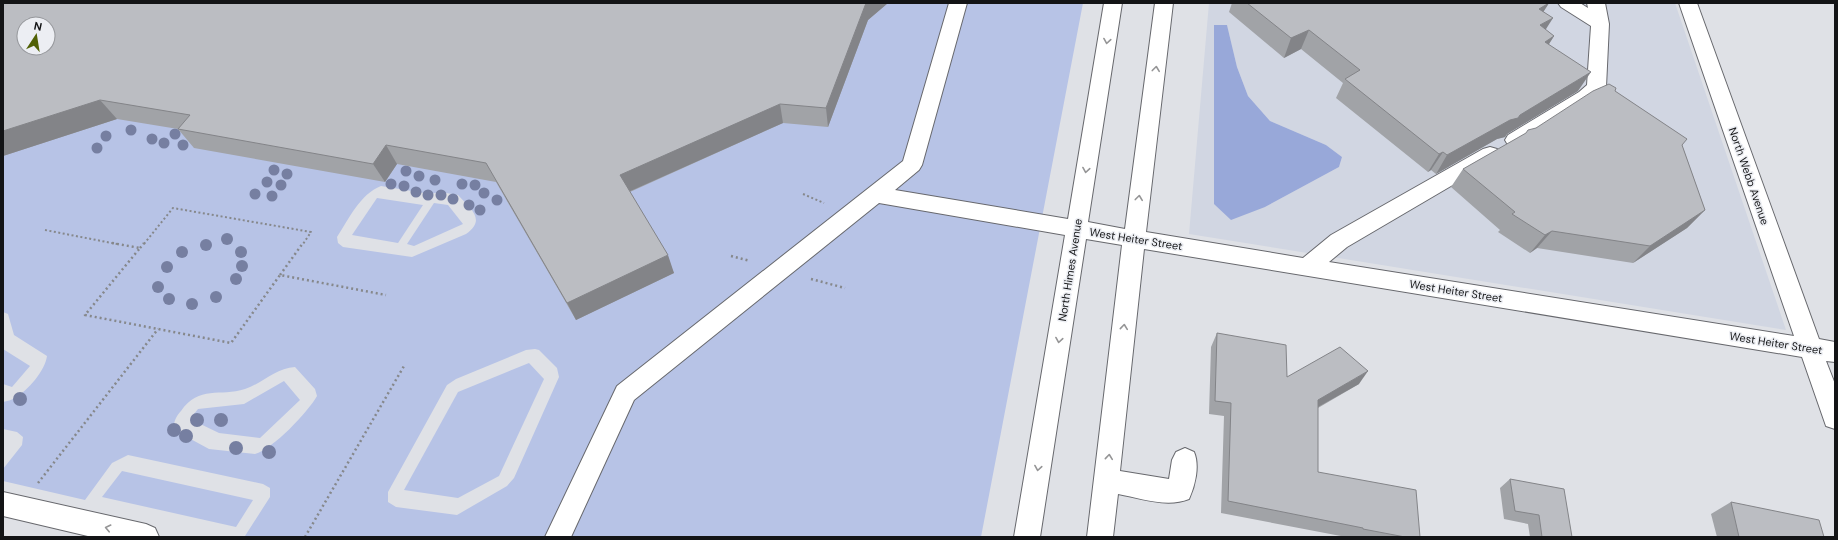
<svg xmlns="http://www.w3.org/2000/svg" width="1838" height="540" font-family="'DM Sans',sans-serif">
<style>
.built{fill:#d1d6e2;fill-rule:evenodd}
.green{fill:#b7c3e6;fill-rule:evenodd}
.water{fill:#98a8d9}
.lines{fill:none;stroke-linecap:round;stroke-linejoin:round}
.minor-casing{stroke:#67686d;stroke-width:2}
.path-far1{stroke:#86888b;stroke-width:2;stroke-dasharray:2 2.5;stroke-linecap:butt}
.path{stroke:#86888b;stroke-width:2.5;stroke-dasharray:2 3;stroke-linecap:butt}
.minor{fill:#fff;fill-rule:evenodd}
.tree{fill:#767fa1}
.wall{fill:#a1a3a7}
.shaded-wall{fill:#838488}
.building{fill:#bbbdc2;stroke:#838488;fill-rule:evenodd}
.oneway{stroke:#959596}
.labels{text-anchor:middle;stroke-width:3;stroke-linejoin:round;paint-order:stroke}
.street-label{font-size:11px;fill:#131416;stroke:#eceef3}
</style>
<rect width="100%" height="100%" fill="#dfe1e6"/>
<path class="built" d="M1209,3H1675L1786,330L1189,234ZM1214,25H1227L1237,67L1248,96L1270,121L1326,145L1342,157L1339,167L1265,207Z"/>
<g class="green">
<path d="M3,3H1083L981,537H248L245,536L270,497V488L263,484L128,455L112,463L85,500L3,481V469L22,445L23,437L17,432L3,429V402C7,401 12,400 15,398C28,390 45,371 47,356L14,335L8,314L3,312ZM24,24H48V48H24ZM381,186L430,194L440,192L458,195C470,209 487,219 466,234L412,257L343,247L338,243L337,237C349,219 360,194 381,186ZM535,349L539,350L557,368L559,377L514,478L507,486L457,515L396,507L388,502V492L447,385L456,379L526,350ZM295,367L315,389L317,396C308,412 273,449 255,454L209,449L174,430C173,423 176,416 181,411C199,385 220,397 245,389C263,383 276,368 295,367Z"/>
<polygon points="377,198 423,205 398,243 352,235"/>
<polygon points="434,203 448,205 463,224 414,246 407,244"/>
<polygon points="3,349 30,366 12,387 3,384"/>
<polygon points="529,363 544,379 499,476 458,498 404,490 458,392"/>
<polygon points="284,381 300,400 260,438 219,433 190,419 198,409 244,404"/>
<polygon points="122,471 253,500 236,527 102,497"/>
</g>
<polygon class="water" points="1214,25 1227,25 1237,67 1248,96 1270,121 1326,145 1342,157 1339,167 1265,207 1231,220 1214,204"/>
<g class="lines">
<defs>
<g id="minor">
<path d="M949,3H967L922,165L919,170L895,190L1068,219L1104,3H1122L1088,222L1125,229L1155,3H1173L1146,232L1303,258L1331,235L1483,149L1490,147L1497,149L1500,154L1497,159L1347,247L1329,262L1794,336L1679,3H1697L1819,339L1835,342V362L1826,361L1835,384V429L1826,426L1802,357L1144,249L1120,471L1169,479L1172,460L1176,452L1185,448L1194,452C1200,466 1195,486 1189,499C1167,508 1140,498 1118,494L1113,537H1087L1122,245L1086,239L1040,537H1014L1065,235L879,203L634,400L571,537H545L617,386L903,161Z"/>
<polygon points="1558,3 1580,3 1588,8 1587,3 1605,3 1609,24 1606,87 1593,102 1578,109 1522,145 1515,147 1508,145 1505,140 1508,135 1579,92 1587,85 1591,26 1561,7"/>
<polygon points="3,492 146,524 155,528 159,537 92,537 3,516"/>
</g>
</defs>
<use href="#minor" class="minor-casing"/>
<g class="path-far1">
<polyline points="803,194 824,203"/>
<polyline points="45,230 117,244"/>
<polyline points="144,244 173,208 311,232 303,244"/>
</g>
<g class="path">
<polyline points="112,243 140,248 85,315 231,343 280,275 386,295"/>
<polyline points="140,248 144,243"/>
<polyline points="731,256 750,261"/>
<polyline points="280,275 303,243"/>
<polyline points="811,279 845,288"/>
<polyline points="38,483 158,329"/>
<polyline points="305,537 404,366"/>
</g>
<use href="#minor" class="minor"/>
</g>
<g class="tree">
<circle cx="131" cy="130" r="5.5"/>
<circle cx="175" cy="134" r="5.5"/>
<circle cx="106" cy="136" r="5.5"/>
<circle cx="152" cy="139" r="5.5"/>
<circle cx="164" cy="143" r="5.5"/>
<circle cx="183" cy="145" r="5.5"/>
<circle cx="97" cy="148" r="5.5"/>
<circle cx="274" cy="170" r="5.5"/>
<circle cx="406" cy="171" r="5.5"/>
<circle cx="287" cy="174" r="5.5"/>
<circle cx="419" cy="176" r="5.5"/>
<circle cx="435" cy="180" r="5.5"/>
<circle cx="267" cy="182" r="5.5"/>
<circle cx="391" cy="184" r="5.5"/>
<circle cx="462" cy="184" r="5.5"/>
<circle cx="281" cy="185" r="5.5"/>
<circle cx="475" cy="185" r="5.5"/>
<circle cx="404" cy="186" r="5.5"/>
<circle cx="416" cy="192" r="5.5"/>
<circle cx="484" cy="193" r="5.5"/>
<circle cx="255" cy="194" r="5.5"/>
<circle cx="428" cy="195" r="5.5"/>
<circle cx="441" cy="195" r="5.5"/>
<circle cx="272" cy="196" r="5.5"/>
<circle cx="453" cy="199" r="5.5"/>
<circle cx="497" cy="200" r="5.5"/>
<circle cx="469" cy="205" r="5.5"/>
<circle cx="480" cy="210" r="5.5"/>
<circle cx="227" cy="239" r="6"/>
<circle cx="206" cy="245" r="6"/>
<circle cx="182" cy="252" r="6"/>
<circle cx="241" cy="252" r="6"/>
<circle cx="242" cy="266" r="6"/>
<circle cx="167" cy="267" r="6"/>
<circle cx="236" cy="279" r="6"/>
<circle cx="158" cy="287" r="6"/>
<circle cx="216" cy="297" r="6"/>
<circle cx="169" cy="299" r="6"/>
<circle cx="192" cy="304" r="6"/>
<circle cx="20" cy="399" r="7"/>
<circle cx="197" cy="420" r="7"/>
<circle cx="221" cy="420" r="7"/>
<circle cx="174" cy="430" r="7"/>
<circle cx="186" cy="436" r="7"/>
<circle cx="236" cy="448" r="7"/>
<circle cx="269" cy="452" r="7"/>
</g>
<g class="wall">
<polygon points="3,3 888,3 868,20 828,127 783,123 630,192 674,273 576,320 496,182 397,164 385,182 194,148 178,129 117,119 3,156"/>
<polygon points="1232,3 1549,3 1543,12 1546,30 1554,36 1549,44 1578,91 1507,134 1505,137 1497,139 1436,174 1431,170 1428,172 1336,98 1343,83 1301,49 1284,58 1229,12"/>
<polygon points="1615,91 1682,145 1705,210 1687,228 1633,263 1537,248 1530,253 1498,232 1500,230 1451,187 1463,169 1536,128"/>
<polygon points="1217,333 1287,377 1359,384 1318,408 1318,472 1420,537 1346,537 1221,513 1224,416 1209,414 1211,347"/>
<polygon points="1510,479 1572,537 1574,537 1530,537 1528,524 1504,519 1500,488"/>
<polygon points="1731,502 1824,537 1717,537 1711,514"/>
</g>
<g class="shaded-wall">
<polygon points="866,3 888,3 868,20 828,127 826,108"/>
<polygon points="1549,3 1537,22 1539,9"/>
<polygon points="1553,18 1541,37 1540,25"/>
<polygon points="1309,30 1301,49 1284,58 1291,38"/>
<polygon points="1554,36 1542,55 1545,42"/>
<polygon points="1591,72 1578,91 1507,134 1505,137 1497,139 1436,174 1447,155 1510,120 1520,115"/>
<polygon points="100,100 117,119 3,156 3,131"/>
<polygon points="780,104 783,123 626,193 620,175"/>
<polygon points="386,145 397,164 385,182 373,164"/>
<polygon points="1443,152 1431,170 1428,172 1439,154"/>
<polygon points="1705,210 1687,228 1633,263 1650,246"/>
<polygon points="1552,231 1537,248 1530,253 1545,235"/>
<polygon points="668,255 674,273 576,320 567,303"/>
<polygon points="1368,371 1359,384 1309,412 1318,400"/>
</g>
<g class="building">
<path d="M3,3H866L826,108L780,104L620,175L668,255L567,303L486,163L386,145L373,164L178,129L190,115L100,100L3,131ZM24,24H48V48H24Z"/>
<polygon points="1247,3 1549,3 1539,9 1553,18 1540,25 1554,36 1545,42 1591,72 1520,115 1518,118 1510,120 1447,155 1443,152 1439,154 1345,79 1360,70 1309,30 1291,38"/>
<polygon points="1609,84 1616,88 1615,91 1687,139 1682,145 1705,210 1650,246 1552,231 1545,235 1512,214 1515,212 1463,169 1526,133 1528,130 1536,128 1593,91"/>
<polygon points="1217,333 1286,345 1287,377 1340,347 1368,371 1318,400 1318,472 1416,490 1420,537 1405,537 1363,529 1363,528 1228,501 1231,403 1215,401"/>
<polygon points="1510,479 1564,489 1572,537 1574,537 1542,537 1539,515 1515,511"/>
<polygon points="1731,502 1819,520 1824,537 1739,537"/>
</g>
<defs><path id="oneway-chevron" d="M-2-3.5L2.5 0L-2 3.5" fill="none" stroke-width="1.6" stroke-linecap="round" stroke-linejoin="round"/></defs>
<g class="oneway">
<use href="#oneway-chevron" transform="translate(1107 41) rotate(99)"/>
<use href="#oneway-chevron" transform="translate(1156 69) rotate(-83)"/>
<use href="#oneway-chevron" transform="translate(1086 170) rotate(99)"/>
<use href="#oneway-chevron" transform="translate(1139 198) rotate(-83)"/>
<use href="#oneway-chevron" transform="translate(1124 327) rotate(-84)"/>
<use href="#oneway-chevron" transform="translate(1059 340) rotate(99)"/>
<use href="#oneway-chevron" transform="translate(1109 457) rotate(-84)"/>
<use href="#oneway-chevron" transform="translate(1038 468) rotate(99)"/>
<use href="#oneway-chevron" transform="translate(108 528) rotate(-167)"/>
</g>
<g class="labels">
<g class="street-label">
<text transform="translate(1749 176) rotate(71)" y="4">North Webb Avenue</text>
<text transform="translate(1136 239) rotate(9)" y="4">West Heiter Street</text>
<text transform="translate(1070 270) rotate(-81)" y="4">North Himes Avenue</text>
<text transform="translate(1456 291) rotate(9)" y="4">West Heiter Street</text>
<text transform="translate(1776 343) rotate(9)" y="4">West Heiter Street</text>
</g>
</g>
<rect width="1838" height="540" fill="none" stroke="#131416" stroke-width="8"/>
<g transform="translate(36 36) rotate(12)"><circle r="19" fill="#eceef3" stroke="#95979b"/>
<path d="M0-3L7 15L0 10L-7 15Z" fill="#516106"/>
<text y="-6" font-size="11" font-weight="bold" text-anchor="middle" fill="#131416">N</text>
</g>
</svg>
